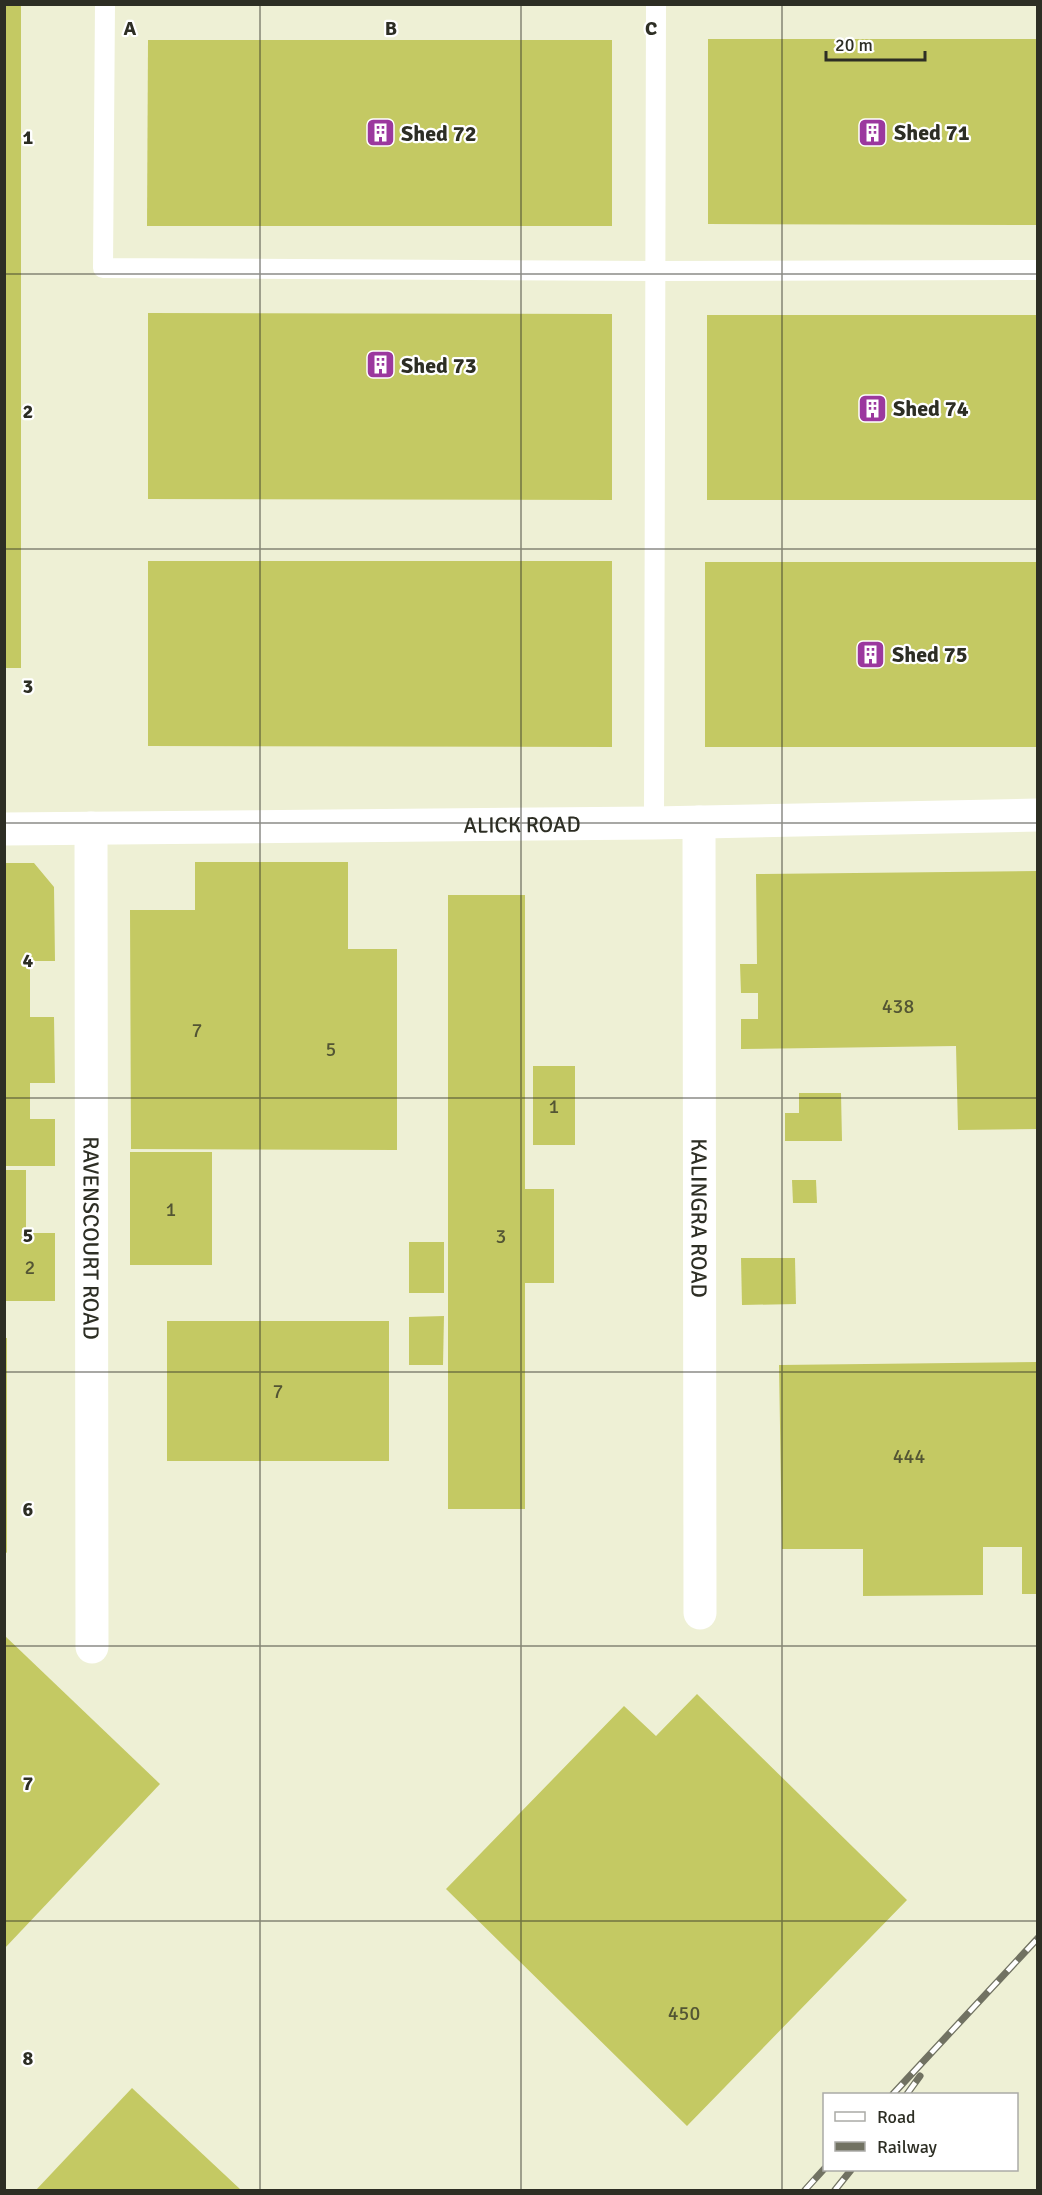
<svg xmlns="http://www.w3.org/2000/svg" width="1042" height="2195" font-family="Signika,sans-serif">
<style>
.building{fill:#c4c963}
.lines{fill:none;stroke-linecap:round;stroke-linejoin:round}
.service{stroke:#fff;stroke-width:20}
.minor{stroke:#fff;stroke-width:33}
.rail-casing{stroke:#717262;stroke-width:7}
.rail{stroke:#fff;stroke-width:4.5;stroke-dasharray:14;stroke-linecap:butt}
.grid{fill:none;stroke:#2d2e24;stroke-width:1.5;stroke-opacity:0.55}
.labels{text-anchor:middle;stroke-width:4.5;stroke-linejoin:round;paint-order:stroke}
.number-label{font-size:20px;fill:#535534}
.poi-label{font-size:22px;font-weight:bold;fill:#2d2e24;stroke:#fff;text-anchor:start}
.street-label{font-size:22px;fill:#2d2e24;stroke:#fff}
.grid-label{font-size:20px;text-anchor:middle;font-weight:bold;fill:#2d2e24;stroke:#fff;stroke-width:4.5;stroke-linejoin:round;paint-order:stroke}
</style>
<rect width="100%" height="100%" fill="#eef0d5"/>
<g class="building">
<rect x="4" y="4" width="17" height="664"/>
<polygon points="708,39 1038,39 1038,225 708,224"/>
<polygon points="148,40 612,40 612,226 147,226"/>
<polygon points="148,313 612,314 612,500 148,499"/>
<rect x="707" y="315" width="331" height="185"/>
<polygon points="148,561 612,561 612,747 148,746"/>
<rect x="705" y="562" width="333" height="185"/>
<polygon points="195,862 348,862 348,949 397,949 397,1150 131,1149 130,910 195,910"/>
<polygon points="4,863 34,863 54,887 55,961 30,961 30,1017 54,1017 55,1083 30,1083 30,1119 55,1119 55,1166 4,1166"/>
<polygon points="1038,871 1038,1129 958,1130 956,1046 741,1049 741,1019 758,1019 758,993 741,993 740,964 757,964 756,874"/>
<polygon points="448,895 525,895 525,1189 554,1189 554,1283 525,1283 525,1509 448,1509"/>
<rect x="533" y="1066" width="42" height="79"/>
<polygon points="799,1093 841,1093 842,1141 785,1141 785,1113 799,1113"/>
<rect x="130" y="1152" width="82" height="113"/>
<polygon points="4,1170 26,1170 26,1233 55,1233 55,1301 4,1301"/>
<polygon points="792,1180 816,1180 817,1203 793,1203"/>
<rect x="409" y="1242" width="35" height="51"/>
<polygon points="741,1258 795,1258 796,1304 742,1305"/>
<polygon points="444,1316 443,1365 409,1365 409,1317"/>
<rect x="167" y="1321" width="222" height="140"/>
<polygon points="4,1338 7,1338 7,1553 4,1551"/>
<polygon points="1038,1362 1038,1594 1022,1594 1022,1547 983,1547 983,1595 863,1596 863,1549 782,1549 779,1365"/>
<polygon points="4,1635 160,1784 4,1949"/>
<polygon points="697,1694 907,1900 687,2126 446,1889 624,1706 656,1736"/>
<polygon points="132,2088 241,2190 36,2190"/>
</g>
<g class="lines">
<g class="service">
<polyline points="105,4 103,268 655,271 1038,270"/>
<polyline points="654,823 656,4"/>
</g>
<g class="minor">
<path id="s1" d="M699,822L700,1613"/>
<path id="s2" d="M91,828L92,1647"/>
<path id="s3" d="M4,829L654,823L1038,815"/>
</g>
<defs>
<g id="rail">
<polyline points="893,2094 1038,1938"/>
<polyline points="907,2094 920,2076"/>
<polyline points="805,2190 824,2169"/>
<polyline points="835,2190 851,2170"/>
</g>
</defs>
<use href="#rail" class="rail-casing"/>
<use href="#rail" class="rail"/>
</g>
<path class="grid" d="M260,4V2190M521,4V2190M782,4V2190M4,274H1038M4,549H1038M4,823H1038M4,1098H1038M4,1372H1038M4,1646H1038M4,1921H1038"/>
<defs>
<symbol id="building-square" viewBox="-11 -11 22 22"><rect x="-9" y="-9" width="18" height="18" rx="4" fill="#9b389e" stroke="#fff"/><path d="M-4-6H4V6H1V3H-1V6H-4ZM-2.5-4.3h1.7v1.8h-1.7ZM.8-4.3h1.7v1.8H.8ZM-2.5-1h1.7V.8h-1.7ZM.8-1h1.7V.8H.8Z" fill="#fff"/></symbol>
</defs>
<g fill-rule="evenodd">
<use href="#building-square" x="856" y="116" width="33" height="33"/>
<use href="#building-square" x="364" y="116" width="33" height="33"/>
<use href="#building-square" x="364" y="348" width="33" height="33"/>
<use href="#building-square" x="856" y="392" width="33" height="33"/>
<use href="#building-square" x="854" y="638" width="33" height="33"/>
</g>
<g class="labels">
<g class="number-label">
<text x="898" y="1013">438</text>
<text x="197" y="1037">7</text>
<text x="331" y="1056">5</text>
<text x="554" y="1113">1</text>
<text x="171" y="1216">1</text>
<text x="501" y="1243">3</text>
<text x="30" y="1274">2</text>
<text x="278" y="1398">7</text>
<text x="909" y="1463">444</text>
<text x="684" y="2020">450</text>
</g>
<g class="poi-label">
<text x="894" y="140">Shed 71</text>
<text x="401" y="141">Shed 72</text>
<text x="401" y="373">Shed 73</text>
<text x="893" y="416">Shed 74</text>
<text x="892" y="662">Shed 75</text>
</g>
<g class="street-label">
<text dy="8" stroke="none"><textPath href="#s3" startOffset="518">ALICK ROAD</textPath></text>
<text dy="8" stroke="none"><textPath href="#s1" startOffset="396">KALINGRA ROAD</textPath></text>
<text dy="8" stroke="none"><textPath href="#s2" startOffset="410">RAVENSCOURT ROAD</textPath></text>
</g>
</g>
<g class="grid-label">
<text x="130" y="35">A</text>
<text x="391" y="35">B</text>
<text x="651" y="35">C</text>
<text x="28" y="144">1</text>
<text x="28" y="418">2</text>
<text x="28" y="693">3</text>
<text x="28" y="967">4</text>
<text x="28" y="1242">5</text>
<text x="28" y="1516">6</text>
<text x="28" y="1790">7</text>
<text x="28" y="2065">8</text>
</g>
<rect width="1042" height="2195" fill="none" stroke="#2d2e24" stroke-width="12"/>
<rect x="823" y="2093" width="195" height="78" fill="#ffffff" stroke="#ababa7" stroke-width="1.5"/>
<rect x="835" y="2112" width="30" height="9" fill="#ffffff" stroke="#ababa7" stroke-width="1.5"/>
<text x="877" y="2123" font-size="18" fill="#2d2e24">Road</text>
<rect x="835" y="2142" width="30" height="9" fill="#717262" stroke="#ababa7" stroke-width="1.5"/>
<text x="877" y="2153" font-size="18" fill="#2d2e24">Railway</text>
<path d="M826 51v9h99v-9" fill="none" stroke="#2d2e24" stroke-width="3"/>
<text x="835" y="51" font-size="18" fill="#2d2e24" stroke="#ffffff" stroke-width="4.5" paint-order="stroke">20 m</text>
</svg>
